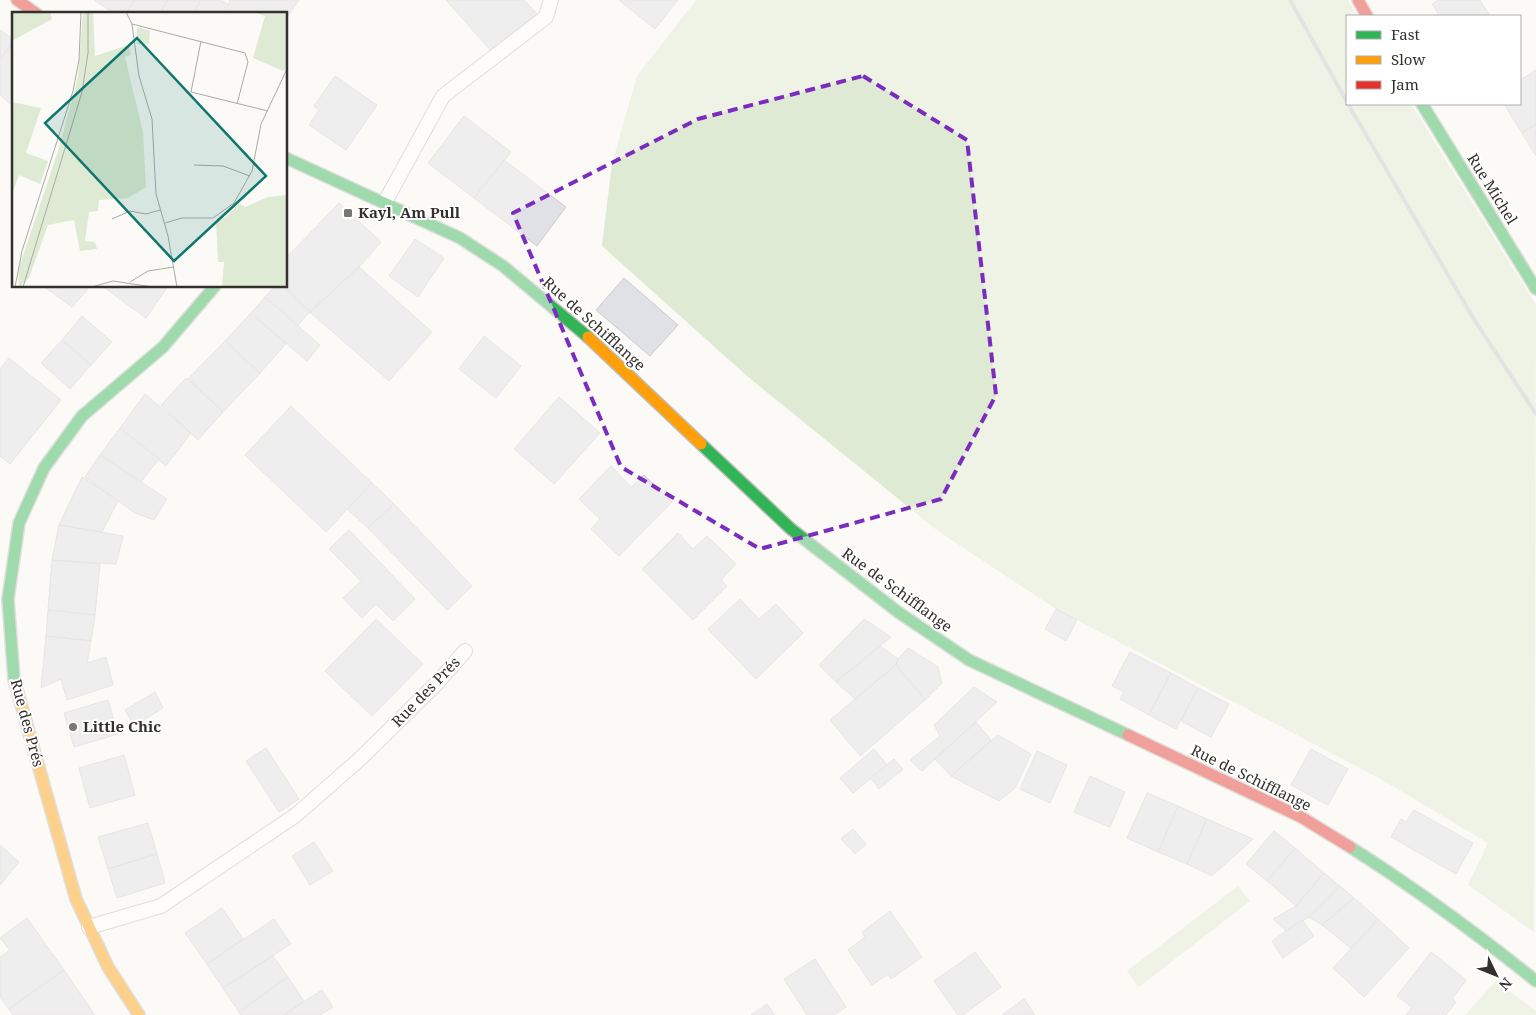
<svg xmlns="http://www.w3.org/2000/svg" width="1536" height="1015" font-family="'Noto Serif',serif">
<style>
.green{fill:#deead3}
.building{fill:#e0e0e7;stroke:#cecdcd}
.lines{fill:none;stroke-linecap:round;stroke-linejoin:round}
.lane-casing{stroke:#c0beba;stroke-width:16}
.fast-casing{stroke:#c0beba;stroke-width:14}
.slow-casing{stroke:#c0beba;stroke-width:14}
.jam-casing{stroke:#c0beba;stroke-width:14}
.lane{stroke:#fffefe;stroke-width:14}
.fast{stroke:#30b455;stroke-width:11}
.slow{stroke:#ff9f0a;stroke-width:11}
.jam{stroke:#e5322d;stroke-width:11}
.rail{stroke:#c9c8c7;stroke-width:4}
.marked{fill:none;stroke:#7b2cbf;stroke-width:4;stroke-dasharray:10 6;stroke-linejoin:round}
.poi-dot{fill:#797773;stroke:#fff;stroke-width:2}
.labels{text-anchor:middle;stroke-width:4;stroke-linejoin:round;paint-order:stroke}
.street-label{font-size:15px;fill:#33302d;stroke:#fff}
.poi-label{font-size:15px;font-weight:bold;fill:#33302d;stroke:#fff;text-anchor:start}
.inset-road{fill:none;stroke:#aca9a6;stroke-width:1}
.view{fill:#0f766e;fill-opacity:0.15;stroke:#0f766e;stroke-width:2.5}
.inset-edge{fill:none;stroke:#33302d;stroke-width:2.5}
</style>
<rect width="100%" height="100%" fill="#fcfaf6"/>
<g class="green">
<polygon points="696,0 1348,0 1358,16 1347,16 1347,104 1411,104 1536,305 1534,932 1468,885 1488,843 1379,778 1056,609 938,531 747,376 602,246 612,163 637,76"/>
<polygon points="1238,886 1250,901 1139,987 1127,971"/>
<polygon points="1496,981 1536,1011 1536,1015 1465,1015"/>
</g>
<g class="building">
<polygon points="94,0 135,0 126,14 115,14"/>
<polygon points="135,0 168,0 160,14 126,14"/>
<polygon points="168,0 201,0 192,14 160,14"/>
<polygon points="201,0 221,0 230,6 225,14 192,14"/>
<polygon points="230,0 299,0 286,19 286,14 230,14 226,11"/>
<polygon points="446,0 524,0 537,14 493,53"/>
<polygon points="619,0 678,0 655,29"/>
<polygon points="1438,0 1480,0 1489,14 1485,16 1440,16 1432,4"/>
<polygon points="0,30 14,40 0,60"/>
<polygon points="14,42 14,107 0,95 0,60"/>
<polygon points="1536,70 1536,124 1522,133 1504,104 1520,104 1520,80"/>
<polygon points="335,76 377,105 346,150 309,125 319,110 314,106"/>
<polygon points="464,116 511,152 474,198 428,163"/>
<polygon points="1536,124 1536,156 1522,133"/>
<polygon points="504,160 566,207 537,246 474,198"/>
<polygon points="339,203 381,242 359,267 310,312 283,286 286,286 286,258"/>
<polygon points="415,239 444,258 418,297 389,276"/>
<polygon points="359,267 432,332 389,381 310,312"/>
<polygon points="624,278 678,325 650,356 596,310"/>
<polygon points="43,286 83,286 88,289 72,307"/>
<polygon points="102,286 168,286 146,318"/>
<polygon points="275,286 283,286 310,312 297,326 265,297"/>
<polygon points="265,297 320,345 307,361 251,313"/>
<polygon points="251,313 286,344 260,373 225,341"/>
<polygon points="82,316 112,342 91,365 62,340"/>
<polygon points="484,336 521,366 496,398 459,369"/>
<polygon points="62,340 91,365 70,389 41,363"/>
<polygon points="225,341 260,373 223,412 188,379"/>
<polygon points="9,358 61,400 10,464 0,456 0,369"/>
<polygon points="185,379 188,379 223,412 198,440 161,405"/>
<polygon points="145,394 191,433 166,466 120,428"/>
<polygon points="559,397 600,433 554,484 514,449"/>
<polygon points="291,406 372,483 326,532 245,455"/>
<polygon points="120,428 159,459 140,483 100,455"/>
<polygon points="100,455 167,499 154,520 135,513 85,477"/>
<polygon points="611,466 631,487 644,475 672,502 619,556 591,529 600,519 579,499"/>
<polygon points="82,477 118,501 102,532 59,525"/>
<polygon points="372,483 394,504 368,528 347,509"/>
<polygon points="394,504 472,586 447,610 368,528"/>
<polygon points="59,525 123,536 116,564 52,560"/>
<polygon points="349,530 415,599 393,621 376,604 362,618 343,598 361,581 329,549"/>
<polygon points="678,533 693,549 707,536 736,564 721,580 727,586 693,620 642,569"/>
<polygon points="52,560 100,564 95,615 48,610"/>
<polygon points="740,599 759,619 776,604 803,633 756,679 708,629"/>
<polygon points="1056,609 1077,620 1066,641 1045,629"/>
<polygon points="48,610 95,615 91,641 46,636"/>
<polygon points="376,619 423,664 372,716 325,671"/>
<polygon points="864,619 891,637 836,682 819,665"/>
<polygon points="46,636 91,641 87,663 106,657 113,685 67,700 61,679 41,688"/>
<polygon points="880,646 898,659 896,665 855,699 836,682"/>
<polygon points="908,648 938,667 942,683 925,700 896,665 898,659"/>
<polygon points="1130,652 1171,673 1149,715 1120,699 1124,692 1112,686"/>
<polygon points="896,665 925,700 860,756 830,720"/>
<polygon points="1171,673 1198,688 1176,729 1149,715"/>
<polygon points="974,687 997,702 922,771 910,760 940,736 934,725"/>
<polygon points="1198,688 1229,704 1211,737 1181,721"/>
<polygon points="155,692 163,708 134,726 125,710"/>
<polygon points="108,700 118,734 74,747 64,713"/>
<polygon points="976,722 991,740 951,776 935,759"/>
<polygon points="998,735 1031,754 1015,788 999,801 951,776"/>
<polygon points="266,748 299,799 279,812 246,761"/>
<polygon points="874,749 887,765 853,793 840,778"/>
<polygon points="1311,749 1348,769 1328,805 1291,785"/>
<polygon points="1037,751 1067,765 1050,803 1020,789"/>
<polygon points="124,755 135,795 90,808 79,768"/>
<polygon points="894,759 903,769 879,789 871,778"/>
<polygon points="1090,776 1125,792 1110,827 1074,812"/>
<polygon points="1147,793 1178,806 1158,852 1127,838"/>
<polygon points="1178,806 1207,819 1187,864 1158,852"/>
<polygon points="1414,810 1473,843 1456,874 1391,837 1401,819 1406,822"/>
<polygon points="1207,819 1253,839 1212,876 1187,864"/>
<polygon points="148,823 157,854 108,869 98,837"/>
<polygon points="853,829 866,844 855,854 841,839"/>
<polygon points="1274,831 1295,848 1267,881 1246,864"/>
<polygon points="314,842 333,871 310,885 292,856"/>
<polygon points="0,845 19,862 0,885"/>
<polygon points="1295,848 1324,873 1296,906 1267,881"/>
<polygon points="157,854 165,883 117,898 108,869"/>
<polygon points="1324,873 1340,886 1309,917 1286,931 1273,919 1296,906"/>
<polygon points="1340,886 1354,898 1322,925 1309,917"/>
<polygon points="1354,898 1378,919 1352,949 1322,925"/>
<polygon points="222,908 243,939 207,964 185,933"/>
<polygon points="890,911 922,957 891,979 888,974 872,985 848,950 865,937 862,932"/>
<polygon points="27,918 64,970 9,1009 0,997 0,957 10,950 0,938"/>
<polygon points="274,919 291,944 223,988 207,964"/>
<polygon points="1378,919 1409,948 1364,997 1333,968"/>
<polygon points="1302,920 1314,936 1283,958 1272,941"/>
<polygon points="975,952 1001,987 963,1015 958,1015 934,981"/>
<polygon points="1431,952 1466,980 1452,999 1456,1002 1446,1015 1406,1015 1412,1007 1397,996"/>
<polygon points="273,956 288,977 239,1012 223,988"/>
<polygon points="815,959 846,1007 834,1015 807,1015 784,979"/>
<polygon points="64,970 95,1015 13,1015 9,1009"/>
<polygon points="288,977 304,1001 284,1015 241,1015 239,1012"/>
<polygon points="322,990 333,1007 320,1015 284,1015"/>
<polygon points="1024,999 1035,1015 1002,1015"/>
<polygon points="767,1004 775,1015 751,1015"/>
</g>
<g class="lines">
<defs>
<g id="lane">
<polyline points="385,202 443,96 546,17 551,0"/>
<polyline points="89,927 161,906 296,815 361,758 437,683 465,651"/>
</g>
<g id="fast">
<polyline points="1422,104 1536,289"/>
<polyline points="286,158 460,238 503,266 588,337"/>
<polyline points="701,444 791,529 898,612 969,660 1128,735"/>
<polyline points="21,704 14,679 8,599 19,523 44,468 82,416 163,347 215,286"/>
<path d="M1350,847C1415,888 1476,933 1536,981"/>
</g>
<g id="slow">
<polyline points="588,337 701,444"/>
<polyline points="21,704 76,899 108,967 139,1015"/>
</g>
<g id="jam">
<polyline points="17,0 37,14"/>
<polyline points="1358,0 1367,16"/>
<polyline points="1128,735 1301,817 1350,847"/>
</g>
</defs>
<use href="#lane" class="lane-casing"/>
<use href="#fast" class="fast-casing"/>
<use href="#slow" class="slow-casing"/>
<use href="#jam" class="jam-casing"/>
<use href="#lane" class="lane"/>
<use href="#fast" class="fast"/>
<use href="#slow" class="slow"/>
<use href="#jam" class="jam"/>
<g class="rail">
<polyline points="1290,0 1347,102"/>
<polyline points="1348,104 1475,321 1536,414"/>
</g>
</g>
<path d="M0 0H1536V1015H0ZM863,76L967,140L996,395L941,499L760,549L621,467L513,213L698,119Z" fill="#fcfaf6" fill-opacity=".55" fill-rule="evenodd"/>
<path class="marked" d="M863,76L967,140L996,395L941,499L760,549L621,467L513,213L698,119Z"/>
<g class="poi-dot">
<rect x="343" y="208" width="10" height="10" rx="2.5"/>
<circle cx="73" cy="727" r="5"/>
</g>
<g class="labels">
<g class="street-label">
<text transform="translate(1492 189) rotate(58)" y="5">Rue Michel</text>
<text transform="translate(594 324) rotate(42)" y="5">Rue de Schifflange</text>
<text transform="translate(897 590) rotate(36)" y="5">Rue de Schifflange</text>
<text transform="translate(426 692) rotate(-46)" y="5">Rue des Prés</text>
<text transform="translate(27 723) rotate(75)" y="5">Rue des Prés</text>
<text transform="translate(1251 778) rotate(26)" y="5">Rue de Schifflange</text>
</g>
<g class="poi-label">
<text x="358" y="218">Kayl, Am Pull</text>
<text x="83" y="732">Little Chic</text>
</g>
</g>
<g transform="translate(12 12)">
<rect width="275" height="275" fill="#fcfaf6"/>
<path d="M0,0H38L40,7L0,29ZM71,0H81L83,44L117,33L119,43L113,45L131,120L134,175L116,186L87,188L86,199L77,200L73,229L83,230L85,237L68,239L62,208L36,213L17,266L7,275L6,259L46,139L66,65ZM241,0H275V57L271,59L241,46L253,4ZM125,15L138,19L137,32H125ZM0,90L29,96L14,141L36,149L28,172L7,163L0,182ZM275,183V275H210L212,250H206L204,209L215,204L227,191L233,195L256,185Z" fill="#deead3"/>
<path class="inset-road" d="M114,0L120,12L127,64L140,107L144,182L156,224L165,275M120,12L233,41L236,50L225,92M189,29L179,80L256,99M182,153L211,154L238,164M100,207L118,199L134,202L148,198M153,211L170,206H201L222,191L240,159L249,112L275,57M118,270L136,259L162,255M3,275L10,239L61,79L67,48L69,0M11,275L70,80L76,41V0M80,275L101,269L141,275"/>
<path class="view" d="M125,26L254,164L162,249L33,111Z"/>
<rect width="275" height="275" class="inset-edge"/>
</g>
<rect x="1346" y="15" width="175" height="90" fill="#ffffff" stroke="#adacab"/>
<rect x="1356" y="31" width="25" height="8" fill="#30b455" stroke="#adacab"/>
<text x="1391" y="40" font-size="15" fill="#33302d">Fast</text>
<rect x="1356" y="56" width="25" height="8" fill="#ff9f0a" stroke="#adacab"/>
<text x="1391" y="65" font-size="15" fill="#33302d">Slow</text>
<rect x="1356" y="81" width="25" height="8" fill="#e5322d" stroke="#adacab"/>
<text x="1391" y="90" font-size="15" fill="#33302d">Jam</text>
<g transform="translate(1496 975) rotate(133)" stroke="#ffffff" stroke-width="4" paint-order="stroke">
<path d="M0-4L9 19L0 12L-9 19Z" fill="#33302d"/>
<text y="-8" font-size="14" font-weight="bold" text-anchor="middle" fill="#33302d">N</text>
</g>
</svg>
